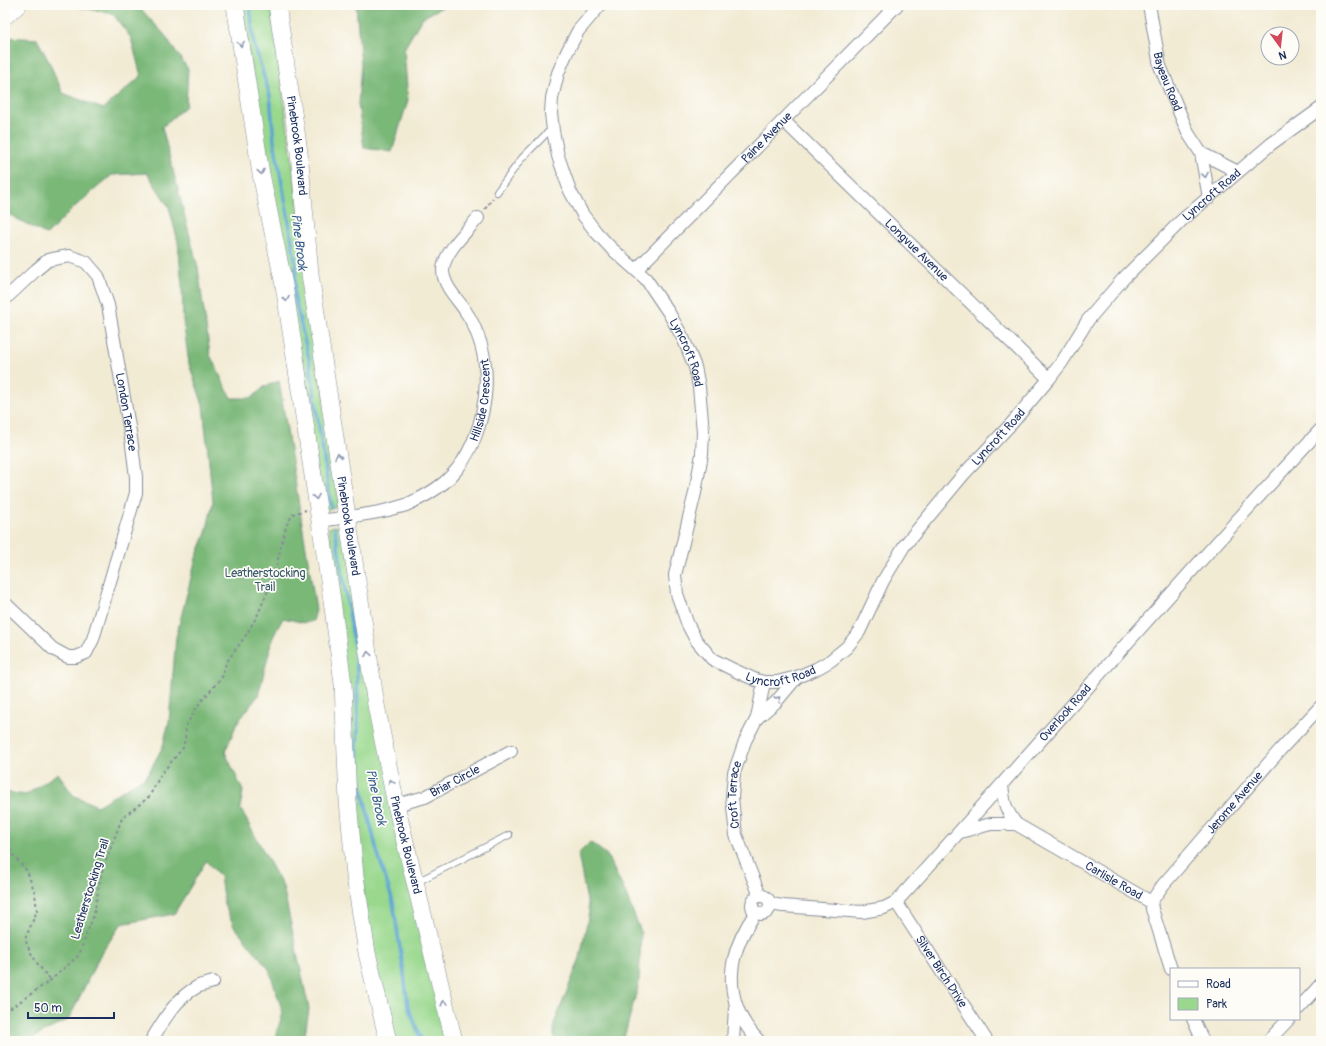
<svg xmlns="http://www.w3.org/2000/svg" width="1326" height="1046" font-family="Pangolin,sans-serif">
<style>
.green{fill:#99d88d;stroke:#5a8476}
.forest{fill:#7ab878;stroke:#4a746b}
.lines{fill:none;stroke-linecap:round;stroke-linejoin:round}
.stream{stroke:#5ca4d3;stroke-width:3.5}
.lane-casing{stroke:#868d99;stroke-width:8}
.street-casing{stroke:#868d99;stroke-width:14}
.secondary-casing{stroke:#868d99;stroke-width:18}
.path{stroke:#868d99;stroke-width:2;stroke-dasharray:3 3;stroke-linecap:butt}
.lane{stroke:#fff;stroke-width:6}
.street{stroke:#fff;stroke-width:12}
.secondary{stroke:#fff;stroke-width:17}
.oneway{stroke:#8d97ae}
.labels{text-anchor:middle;stroke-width:3.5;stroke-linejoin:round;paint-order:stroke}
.street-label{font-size:12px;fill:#1b2f5e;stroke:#fdfcf7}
.park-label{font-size:12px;fill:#3a596a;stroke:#fdfcf7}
.water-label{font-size:13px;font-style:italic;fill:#355e8d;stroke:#fdfcf7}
</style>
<rect width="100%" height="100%" fill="#fdfcf7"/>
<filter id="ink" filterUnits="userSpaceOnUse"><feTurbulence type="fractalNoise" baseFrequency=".025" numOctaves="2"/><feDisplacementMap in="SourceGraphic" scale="8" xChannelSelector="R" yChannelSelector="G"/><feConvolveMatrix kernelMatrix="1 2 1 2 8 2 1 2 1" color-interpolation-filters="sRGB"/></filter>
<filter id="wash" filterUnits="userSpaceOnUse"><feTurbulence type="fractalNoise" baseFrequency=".012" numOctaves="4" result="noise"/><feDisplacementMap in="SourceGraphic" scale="16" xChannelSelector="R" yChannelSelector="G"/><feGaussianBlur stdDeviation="0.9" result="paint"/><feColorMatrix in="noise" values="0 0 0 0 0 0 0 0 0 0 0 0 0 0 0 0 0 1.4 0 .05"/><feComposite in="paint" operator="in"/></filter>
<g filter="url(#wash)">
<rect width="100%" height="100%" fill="#f2ebd4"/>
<g class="green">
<path d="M241,5H271L339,503C334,509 330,512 323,507L271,203Z"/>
<polygon points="334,526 340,527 344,531 447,1041 392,1041 366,916 329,528"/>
</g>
<g class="forest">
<polygon points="69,5 137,5 164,34 188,69 186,106 162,127 198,268 210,355 231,398 252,398 264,387 279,381 316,610 313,621 305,623 283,618 273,637 258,696 237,723 225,752 243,791 240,808 283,887 309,1009 304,1041 275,1041 274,1040 283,1013 269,969 234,926 224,904 220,876 206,861 174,914 121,924 99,957 69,1019 27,1041 5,1041 5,792 26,795 58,773 73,795 97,806 147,776 163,746 169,721 176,637 196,558 206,533 213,502 203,405 189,364 183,320 182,286 178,242 169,207 147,173 112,175 72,209 47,235 8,214 5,208 5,39 7,37 37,39 49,62 63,93 103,109 141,76 131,38 113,14"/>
<polygon points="356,5 446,5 422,18 404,49 408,100 392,152 364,148 358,104 361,64"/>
<polygon points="590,842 607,855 624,890 641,932 639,983 623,1041 554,1041 554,1024 580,958 589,912 578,854"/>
</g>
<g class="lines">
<g class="stream">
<polyline points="250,5 254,44 270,96 274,141 288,215 296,267 294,295 309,359 331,507"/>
<polyline points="335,529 355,649 357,673 358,728 357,747 360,781 377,851 393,902 404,974 408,1007 422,1041"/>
</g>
</g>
</g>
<g filter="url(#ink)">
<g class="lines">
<defs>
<g id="lane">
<polyline points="497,192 522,158 547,133 553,131"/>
<polyline points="417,882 509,835"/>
</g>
<g id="street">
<path id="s1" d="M600,5L578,31L567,52L558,73L552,98L551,113L553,131L558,156L570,191L583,215L596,232L611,248L646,279L669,313L684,340L695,367L699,387L703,432L702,454L695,493L675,575L677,594L688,625L696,640L712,659L736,671L756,680L764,682H777L797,677L816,669L830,661L847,647L859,632L883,581L904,546L963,475L1012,423L1049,379L1062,362L1088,320L1123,279L1181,221L1244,167L1271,144L1321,108"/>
<path id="s2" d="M1149,5L1160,66L1188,133L1201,153L1209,198"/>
<path id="s3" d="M784,121L1049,379"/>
<polyline points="1201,153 1238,172"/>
<path id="s4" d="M636,270L897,5"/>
<path id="s5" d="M5,299L36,270L48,260L69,256L86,262L98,276L108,305L131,438L136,477V493L93,639L86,653L76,657H68L53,649L5,603"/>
<path id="s6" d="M319,521C342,518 366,515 388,510C394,508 400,507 406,505C420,499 433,492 445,482C482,449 496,381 478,336C475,328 471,319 466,312C458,299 443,286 443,270C444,252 467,231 478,218"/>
<polyline points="757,718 776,702 797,677"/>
<path d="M1002,785C1004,803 1005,809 1016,824"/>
<path id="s7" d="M396,805L425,797L511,751"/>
<path id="s8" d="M960,832L991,824H1016L1151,902"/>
<path id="s9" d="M760,896L736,835L732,798L734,773L745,741L757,718L764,682"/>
<circle cx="761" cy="905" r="9"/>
<path id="s10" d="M896,902L987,1041"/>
<path id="s11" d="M1151,902L1163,885L1280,750L1321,706"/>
<polyline points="1151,902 1152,909 1171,969"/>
<path id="s12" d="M770,904L783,906L862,912L884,908L896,902C1039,745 1176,584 1321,429"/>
<path d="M756,912C735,943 724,974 738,1010C743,1022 750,1032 759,1041"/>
<polyline points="1299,1008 1321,984"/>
<polyline points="1193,1019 1203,1041"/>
<path d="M151,1041C163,1021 176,998 197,987C202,984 208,984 213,982"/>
<polyline points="733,1041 735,1008"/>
<polyline points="1268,1041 1289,1019"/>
</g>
<g id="secondary">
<polyline points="235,5 261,174 284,285 332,600 343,684 348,801 355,876 367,953 388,1041"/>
<path id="s13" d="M277,5L299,152L310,274L376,705L396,805L454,1041"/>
<polyline points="5,16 18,5"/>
</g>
</defs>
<use href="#lane" class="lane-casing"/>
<use href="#street" class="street-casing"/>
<use href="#secondary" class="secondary-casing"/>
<g class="path">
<polyline points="485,209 493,198"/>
<path d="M5,839L7,840L13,855L27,871L35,893L37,911L25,939C31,956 39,967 51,980"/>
<polyline points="5,1012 51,980 79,955 94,914 101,874 122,818 149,797 161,774 183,748 185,739 186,726 199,704 222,677 226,663 246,635 257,616 273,579 286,526 293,514 306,510"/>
</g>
<use href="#lane" class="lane"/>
<use href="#street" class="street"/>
<use href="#secondary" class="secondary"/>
</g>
<defs><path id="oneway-chevron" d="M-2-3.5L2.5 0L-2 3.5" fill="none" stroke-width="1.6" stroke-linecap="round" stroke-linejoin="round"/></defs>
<g class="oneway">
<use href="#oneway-chevron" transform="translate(241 44) rotate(81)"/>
<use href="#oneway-chevron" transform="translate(261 172) rotate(80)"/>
<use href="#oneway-chevron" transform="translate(1205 175) rotate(80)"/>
<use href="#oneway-chevron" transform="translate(286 299) rotate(81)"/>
<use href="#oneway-chevron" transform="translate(338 456) rotate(-99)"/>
<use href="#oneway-chevron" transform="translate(316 497) rotate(81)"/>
<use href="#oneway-chevron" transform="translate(368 654) rotate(-99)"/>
<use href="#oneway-chevron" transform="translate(778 699) rotate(-48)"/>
<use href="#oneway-chevron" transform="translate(391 782) rotate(-103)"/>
<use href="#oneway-chevron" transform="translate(444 1003) rotate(-105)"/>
</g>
</g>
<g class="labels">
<g class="street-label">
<text dy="4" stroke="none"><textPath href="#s2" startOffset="79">Bayeau Road</textPath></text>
<text dy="4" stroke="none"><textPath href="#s4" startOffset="186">Paine Avenue</textPath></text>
<text dy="4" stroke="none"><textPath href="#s13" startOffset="142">Pinebrook Boulevard</textPath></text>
<text dy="4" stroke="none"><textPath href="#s1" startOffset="1460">Lyncroft Road</textPath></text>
<text dy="4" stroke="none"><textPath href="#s3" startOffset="185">Longvue Avenue</textPath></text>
<text dy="4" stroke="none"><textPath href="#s1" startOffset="404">Lyncroft Road</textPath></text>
<text dy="4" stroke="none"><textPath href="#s6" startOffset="226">Hillside Crescent</textPath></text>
<text dy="4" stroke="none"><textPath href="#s5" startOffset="255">London Terrace</textPath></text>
<text dy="4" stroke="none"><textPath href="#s1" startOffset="1136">Lyncroft Road</textPath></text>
<text dy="4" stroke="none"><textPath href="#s13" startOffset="526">Pinebrook Boulevard</textPath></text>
<text dy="4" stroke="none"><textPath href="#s1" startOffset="800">Lyncroft Road</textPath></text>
<text dy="4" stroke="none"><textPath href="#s12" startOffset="382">Overlook Road</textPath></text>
<text dy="4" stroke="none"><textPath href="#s7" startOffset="64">Briar Circle</textPath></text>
<text dy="4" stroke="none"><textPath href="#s9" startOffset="106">Croft Terrace</textPath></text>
<text dy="4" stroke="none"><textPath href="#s11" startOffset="130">Jerome Avenue</textPath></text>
<text dy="4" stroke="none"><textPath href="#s13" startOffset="850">Pinebrook Boulevard</textPath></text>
<text dy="4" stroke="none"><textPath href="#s8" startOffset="170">Carlisle Road</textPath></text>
<text transform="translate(90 889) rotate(-73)" y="4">Leatherstocking Trail</text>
<text dy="4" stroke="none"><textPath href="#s10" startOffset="83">Silver Birch Drive</textPath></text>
</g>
<g class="park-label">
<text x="265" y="577">Leatherstocking<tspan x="265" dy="14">Trail</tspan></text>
</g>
<g class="water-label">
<text transform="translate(300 242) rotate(83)" y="5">Pine Brook</text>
<text transform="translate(377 797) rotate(78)" y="5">Pine Brook</text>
</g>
</g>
<rect width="1326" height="1046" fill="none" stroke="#fdfcf7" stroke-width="20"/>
<rect x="1170" y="968" width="130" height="52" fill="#fdfcf7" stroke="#a3aaba"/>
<rect x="1178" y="981" width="20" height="6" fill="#ffffff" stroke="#a3aaba"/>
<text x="1206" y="988" font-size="12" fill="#1b2f5e">Road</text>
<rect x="1178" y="998" width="20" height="12" fill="#99d88d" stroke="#a3aaba"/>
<text x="1206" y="1008" font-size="12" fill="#1b2f5e">Park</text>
<g transform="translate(1280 46) rotate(165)"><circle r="19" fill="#fdfcf7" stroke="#a3aaba"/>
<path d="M0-3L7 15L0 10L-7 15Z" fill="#d1495b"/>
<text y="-6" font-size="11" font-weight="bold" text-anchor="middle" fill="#1b2f5e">N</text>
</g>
<path d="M28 1012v6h86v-6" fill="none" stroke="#1b2f5e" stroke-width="2"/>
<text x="34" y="1012" font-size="12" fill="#1b2f5e" stroke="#fdfcf7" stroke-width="3" paint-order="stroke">50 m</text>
</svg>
